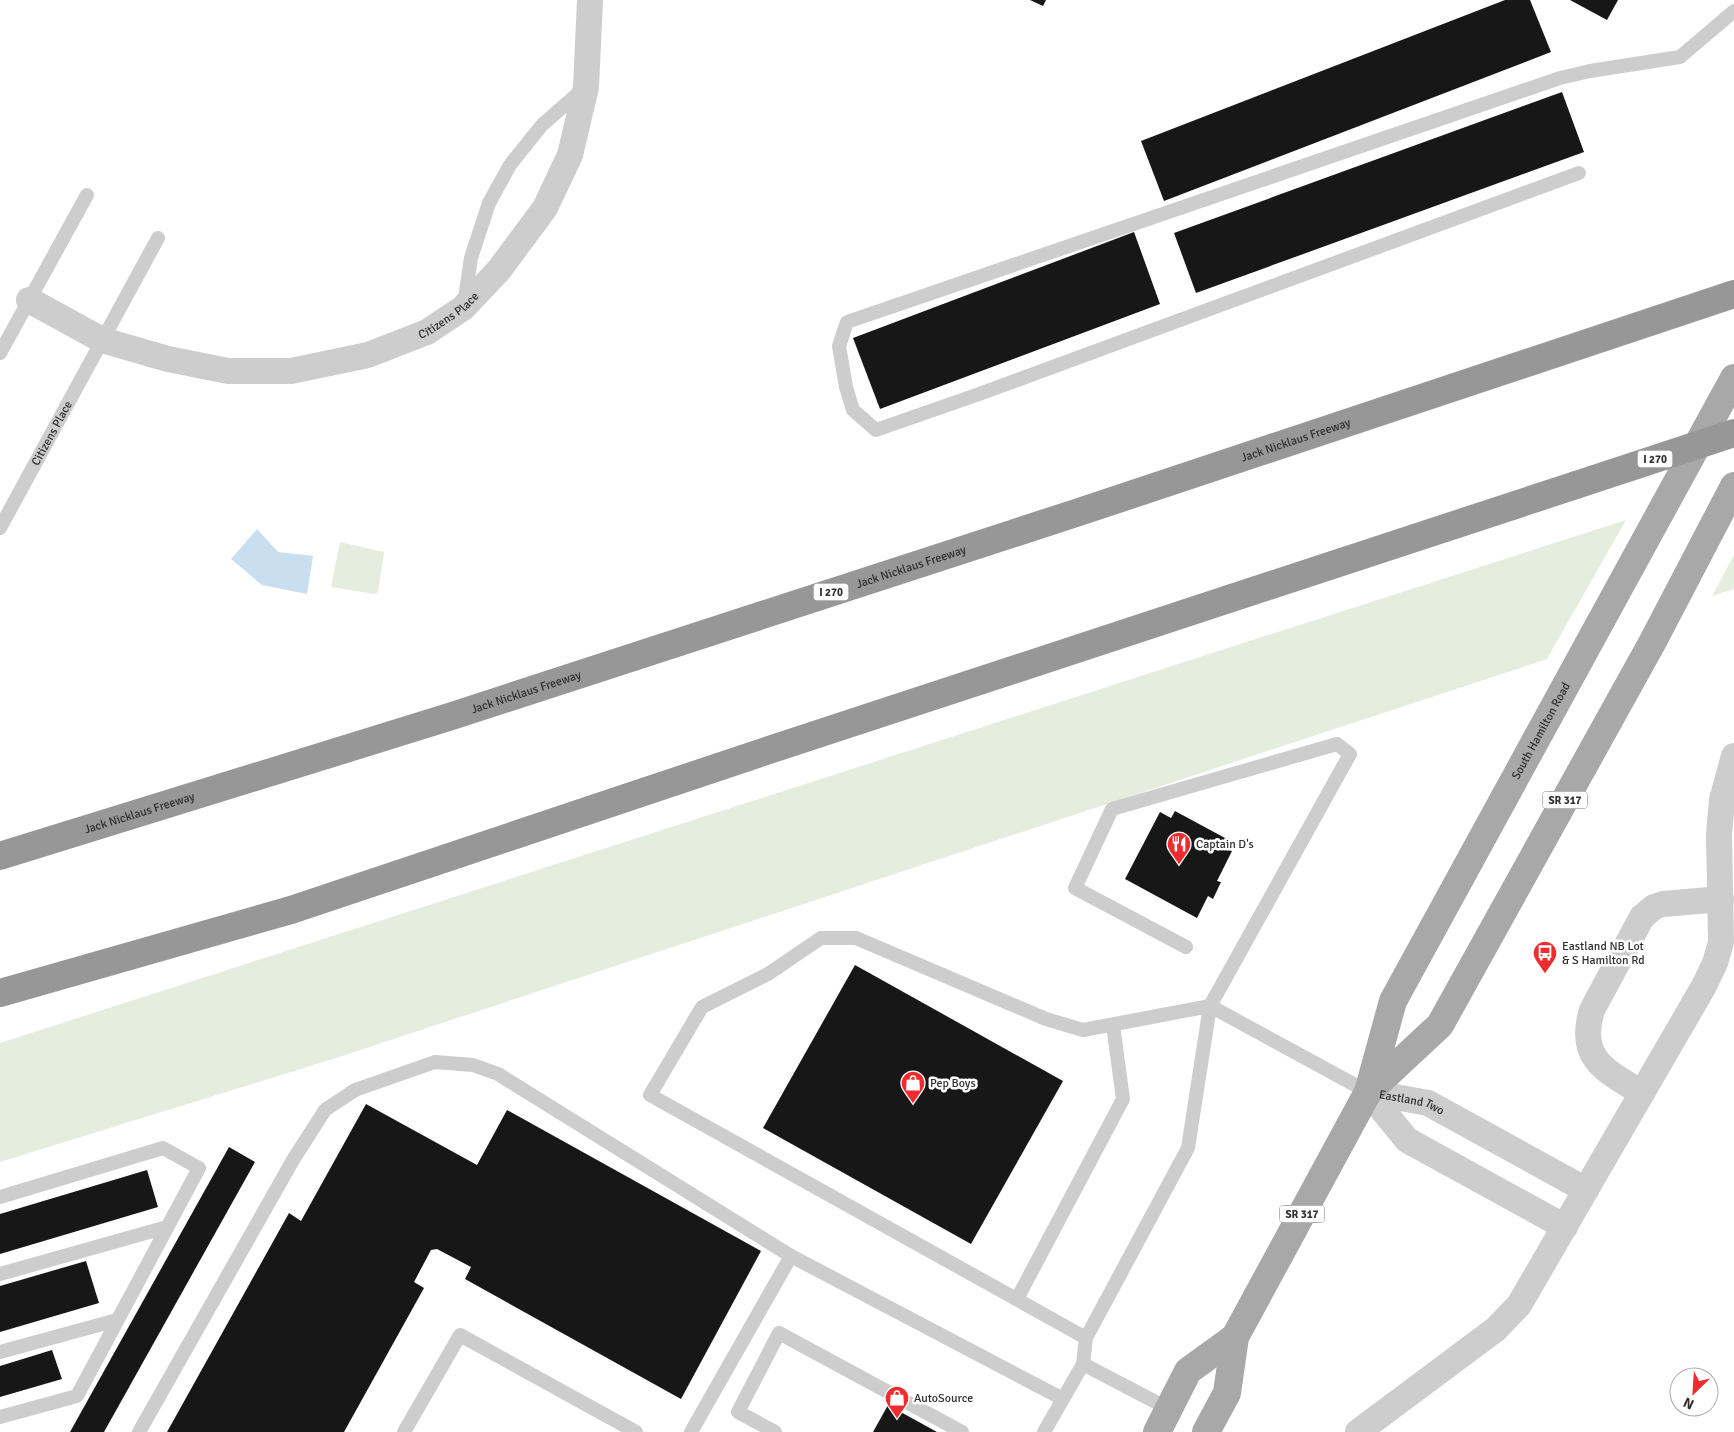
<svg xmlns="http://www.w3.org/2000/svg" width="1734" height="1432" font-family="Signika,sans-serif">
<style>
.green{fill:#e5eede}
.water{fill:#c9deee}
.building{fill:#171717}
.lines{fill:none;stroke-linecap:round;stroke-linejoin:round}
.lane{stroke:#cdcdcd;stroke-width:14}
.street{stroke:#cdcdcd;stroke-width:26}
.primary{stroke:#a8a8a8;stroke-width:28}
.highway{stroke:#979797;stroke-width:28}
.highway-bridge{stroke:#979797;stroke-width:28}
.labels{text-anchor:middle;stroke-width:5;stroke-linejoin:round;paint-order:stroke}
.shield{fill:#fff;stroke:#6e6e6e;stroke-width:1}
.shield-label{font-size:11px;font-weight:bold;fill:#303030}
.street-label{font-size:12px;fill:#303030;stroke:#fff}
.poi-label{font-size:12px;fill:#303030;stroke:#fff;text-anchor:start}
</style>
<rect width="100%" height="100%" fill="#fff"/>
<g class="green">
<polygon points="1626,520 1547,659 333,1059 0,1162 0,1043"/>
<polygon points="340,542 384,552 378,592 374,594 331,587"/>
<polygon points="1734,555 1734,589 1712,596"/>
</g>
<polygon class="water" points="257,529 278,552 313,556 307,594 262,585 231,559"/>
<g class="building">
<polygon points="1030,0 1046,0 1043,6"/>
<polygon points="1505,0 1530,0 1551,52 1164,201 1141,141"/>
<polygon points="1570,0 1618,0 1607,20"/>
<polygon points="1562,92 1584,152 1196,293 1174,233"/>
<polygon points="1134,232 1160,304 880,409 853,338"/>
<polygon points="1175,811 1225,838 1221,845 1232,851 1217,881 1221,882 1213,899 1208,896 1197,918 1125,879 1160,812 1171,818"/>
<polygon points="855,965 1063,1081 971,1244 763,1128"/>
<polygon points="366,1104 477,1165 507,1110 761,1251 681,1399 465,1279 471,1267 437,1249 431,1250 414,1282 424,1288 344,1432 167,1432 289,1213 301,1221"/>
<polygon points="229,1147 255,1162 104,1432 70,1432"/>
<polygon points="147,1170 158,1207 0,1254 0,1214"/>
<polygon points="86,1261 99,1303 0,1332 0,1286"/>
<polygon points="52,1350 62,1379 0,1397 0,1366"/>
<polygon points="888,1405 937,1432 873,1432"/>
</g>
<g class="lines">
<g class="lane">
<polyline points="1579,173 982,393 876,430 853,410 846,387 839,346 847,322 1560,78 1590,71 1680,57 1734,11"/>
<polyline points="464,304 471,258 489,203 510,165 542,125 583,89"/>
<polyline points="0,353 87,195"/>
<path id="s1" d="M0,528L158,238"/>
<polyline points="0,1197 163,1148 199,1168 77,1396 0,1417"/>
<polyline points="791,1256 1063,1399"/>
<polyline points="0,1274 167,1227"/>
<polyline points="1017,1299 1123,1099 1113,1025"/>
<polyline points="1086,1338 650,1095 702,1007 768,974 821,938 856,938 1046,1019 1083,1030 1210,1006 1368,1092"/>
<polyline points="0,1352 117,1320"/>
<polyline points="1083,1364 1169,1409"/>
<polyline points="139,1432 293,1160 325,1110 355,1090 435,1062 473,1065 498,1074 791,1256 691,1432"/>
<polyline points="404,1432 460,1335 636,1432"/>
<polyline points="775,1432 738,1412 779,1333 962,1432"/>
<polyline points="1044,1432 1083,1364 1086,1338 1188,1148 1210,1006 1350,754 1337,744 1112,809 1075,888 1186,947"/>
</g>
<g class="street">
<path id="s2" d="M29,300L102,340L168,359L228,371H291L368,355L427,332L463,308L499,270L545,208L570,155L586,87L590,0"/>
<polyline points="1368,1092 1407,1140 1565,1227"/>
<path id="s3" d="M1368,1092L1428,1103L1586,1190"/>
<path d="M1642,1093C1606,1071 1577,1059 1592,1010L1642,917L1654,907L1663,904L1721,899"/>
<polyline points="1358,1432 1496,1329 1519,1305 1704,986 1715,963 1721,942 1719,834 1722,800 1734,756"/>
</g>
<g class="primary">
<polyline points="1368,1092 1440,1025 1652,643 1734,486"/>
<polyline points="1157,1432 1188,1371 1235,1337"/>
<path id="s4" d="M1206,1432L1227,1393L1235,1337L1368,1092L1393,1001L1734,378"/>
</g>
<g class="highway">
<path id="s5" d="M0,856L452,716L1076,513L1734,294"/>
<polyline points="0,993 291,910 769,750 1576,485"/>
</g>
<polyline class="highway-bridge" points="1576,485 1734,433"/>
</g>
<defs>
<symbol id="restaurant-pin" viewBox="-11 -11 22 30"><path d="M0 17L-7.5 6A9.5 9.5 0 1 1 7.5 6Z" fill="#ef2b2f" stroke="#fff"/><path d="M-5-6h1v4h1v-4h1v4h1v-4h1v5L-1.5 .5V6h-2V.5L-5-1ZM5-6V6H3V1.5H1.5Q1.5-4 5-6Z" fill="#fff"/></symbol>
<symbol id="bus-pin" viewBox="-11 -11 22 30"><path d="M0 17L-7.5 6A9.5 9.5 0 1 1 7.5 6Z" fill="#ef2b2f" stroke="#fff"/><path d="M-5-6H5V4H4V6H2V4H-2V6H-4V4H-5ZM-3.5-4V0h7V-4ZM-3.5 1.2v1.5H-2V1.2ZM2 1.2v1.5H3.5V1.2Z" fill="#fff"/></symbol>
<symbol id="shop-pin" viewBox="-11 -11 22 30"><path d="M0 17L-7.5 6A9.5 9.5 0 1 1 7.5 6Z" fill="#ef2b2f" stroke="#fff"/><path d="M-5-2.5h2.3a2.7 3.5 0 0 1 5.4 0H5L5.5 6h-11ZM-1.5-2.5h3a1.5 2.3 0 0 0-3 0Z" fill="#fff"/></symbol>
</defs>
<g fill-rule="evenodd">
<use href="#restaurant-pin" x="1165" y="830" width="28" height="38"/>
<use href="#bus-pin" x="1531" y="939" width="28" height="38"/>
<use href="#shop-pin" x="899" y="1069" width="28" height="38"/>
<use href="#shop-pin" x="883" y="1384" width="28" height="38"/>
</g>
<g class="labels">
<g class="shield">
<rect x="1637.5" y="450.5" width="35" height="17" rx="4"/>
<rect x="813.5" y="583.5" width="35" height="17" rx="4"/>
<rect x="1542.5" y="791.5" width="45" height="17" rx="4"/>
<rect x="1279.5" y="1205.5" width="45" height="17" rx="4"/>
</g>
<g class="shield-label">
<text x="1655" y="463">I 270</text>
<text x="831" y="596">I 270</text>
<text x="1565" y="804">SR 317</text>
<text x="1302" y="1218">SR 317</text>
</g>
<g class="street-label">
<text dy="4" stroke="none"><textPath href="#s2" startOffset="445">Citizens Place</textPath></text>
<text dy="4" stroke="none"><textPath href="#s1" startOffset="108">Citizens Place</textPath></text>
<text dy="4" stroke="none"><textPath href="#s5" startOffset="1361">Jack Nicklaus Freeway</textPath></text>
<text dy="4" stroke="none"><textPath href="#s5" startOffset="956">Jack Nicklaus Freeway</textPath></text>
<text dy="4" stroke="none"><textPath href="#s5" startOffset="551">Jack Nicklaus Freeway</textPath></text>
<text dy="4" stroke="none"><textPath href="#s4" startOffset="782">South Hamilton Road</textPath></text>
<text dy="4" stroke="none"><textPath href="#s5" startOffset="146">Jack Nicklaus Freeway</textPath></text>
<text dy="4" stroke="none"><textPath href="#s3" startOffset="45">Eastland Two</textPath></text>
</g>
<g class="poi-label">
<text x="1196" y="848">Captain D's</text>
<text x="1562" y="950">Eastland NB Lot<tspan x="1562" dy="14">&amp; S Hamilton Rd</tspan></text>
<text x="930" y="1087">Pep Boys</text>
<text x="914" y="1402">AutoSource</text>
</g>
</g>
<g transform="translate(1694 1392) rotate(205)"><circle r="24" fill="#ffffff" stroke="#acacac"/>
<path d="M0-4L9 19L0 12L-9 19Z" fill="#ef2b2f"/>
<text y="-8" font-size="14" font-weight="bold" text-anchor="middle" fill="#303030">N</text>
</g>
</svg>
